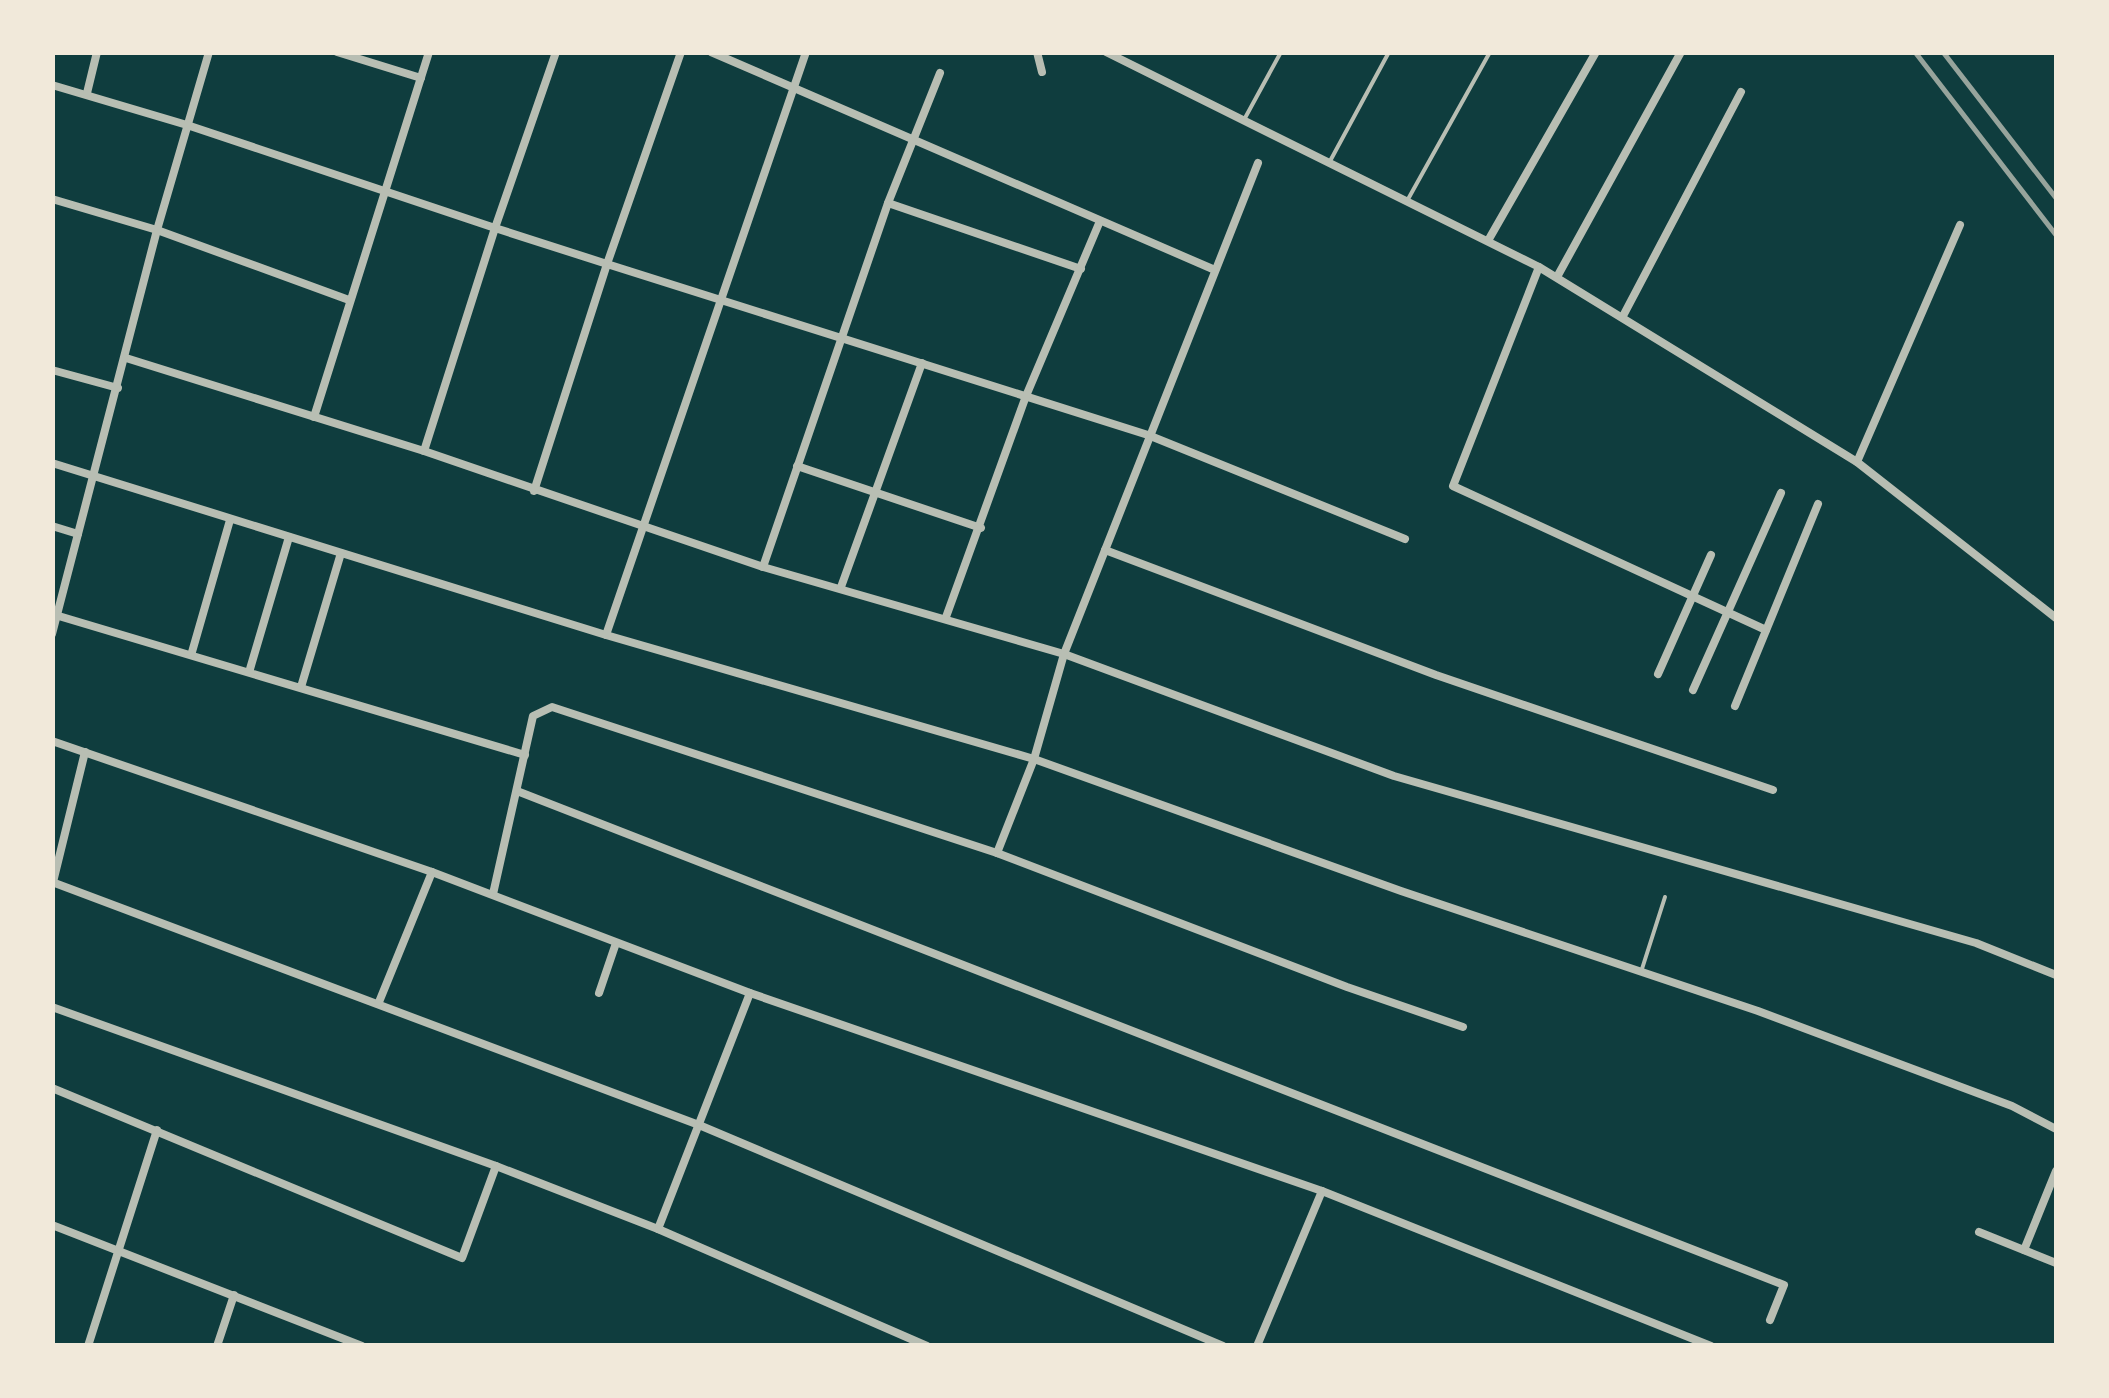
<svg xmlns="http://www.w3.org/2000/svg" width="2109" height="1398" font-family="Rubik,sans-serif">
<style>
.lines{fill:none;stroke-linecap:round;stroke-linejoin:round}
.service{stroke:#b8beb3;stroke-width:4}
.minor{stroke:#b8beb3;stroke-width:8}
.rail{stroke:#97a49c;stroke-width:5}
</style>
<rect width="100%" height="100%" fill="#0f3d3e"/>
<g class="lines">
<g class="service">
<polyline points="1245,118 1281,52"/>
<polyline points="1329,163 1389,52"/>
<polyline points="1407,201 1490,52"/>
<polyline points="1641,972 1665,897"/>
</g>
<g class="minor">
<polyline points="337,52 421,78"/>
<polyline points="711,52 1215,270"/>
<polyline points="1037,52 1042,72"/>
<polyline points="1106,52 1539,267 1453,486 1766,630"/>
<polyline points="52,85 187,125 495,228 556,52"/>
<polyline points="87,93 97,52"/>
<polyline points="52,199 157,230 349,300"/>
<polyline points="888,203 1081,269"/>
<polyline points="1489,239 1596,52"/>
<polyline points="1539,267 1857,462 2056,618"/>
<polyline points="1557,277 1681,52"/>
<polyline points="1623,316 1741,92"/>
<polyline points="126,358 424,451 763,567 1064,654 1394,776 1976,943 2056,975"/>
<polyline points="52,370 118,388"/>
<polyline points="314,417 429,52"/>
<polyline points="424,451 495,228 607,264 681,52"/>
<polyline points="1857,462 1960,225"/>
<polyline points="52,463 606,635 1034,759 1401,891 1758,1011 2012,1106 2056,1129"/>
<polyline points="797,466 981,528"/>
<polyline points="534,491 607,264 1148,435 1405,539"/>
<polyline points="52,526 78,534"/>
<polyline points="1105,550 1436,675 1773,790"/>
<polyline points="763,567 888,203 940,73"/>
<polyline points="841,587 922,363"/>
<polyline points="52,614 525,755"/>
<polyline points="946,617 1026,396 1100,221"/>
<polyline points="52,634 157,230 209,52"/>
<polyline points="606,635 806,52"/>
<polyline points="192,652 230,520"/>
<polyline points="250,669 289,537"/>
<polyline points="1658,674 1711,555"/>
<polyline points="301,687 341,553"/>
<polyline points="1693,690 1781,493"/>
<polyline points="1735,706 1818,504"/>
<polyline points="52,741 432,872 750,993 1322,1191 1711,1346"/>
<polyline points="517,791 1784,1285 1770,1320"/>
<polyline points="997,853 1034,759 1064,654 1258,163"/>
<polyline points="52,882 699,1125 1223,1346"/>
<polyline points="53,882 85,752"/>
<polyline points="493,894 533,716 552,707 997,853 1347,987 1463,1027"/>
<polyline points="599,993 616,943"/>
<polyline points="750,993 658,1229 927,1346"/>
<polyline points="379,1002 432,872"/>
<polyline points="52,1007 496,1166 658,1229"/>
<polyline points="52,1088 462,1258 496,1166"/>
<polyline points="52,1225 362,1346"/>
<polyline points="1979,1232 2056,1263"/>
<polyline points="2024,1250 2056,1171"/>
<polyline points="88,1346 157,1130"/>
<polyline points="217,1346 234,1295"/>
<polyline points="1257,1346 1322,1191"/>
</g>
<g class="rail">
<polyline points="1915,52 2056,235"/>
<polyline points="1943,52 2056,198"/>
</g>
</g>
<rect width="2109" height="1398" fill="none" stroke="#f1e9da" stroke-width="110"/>
</svg>
